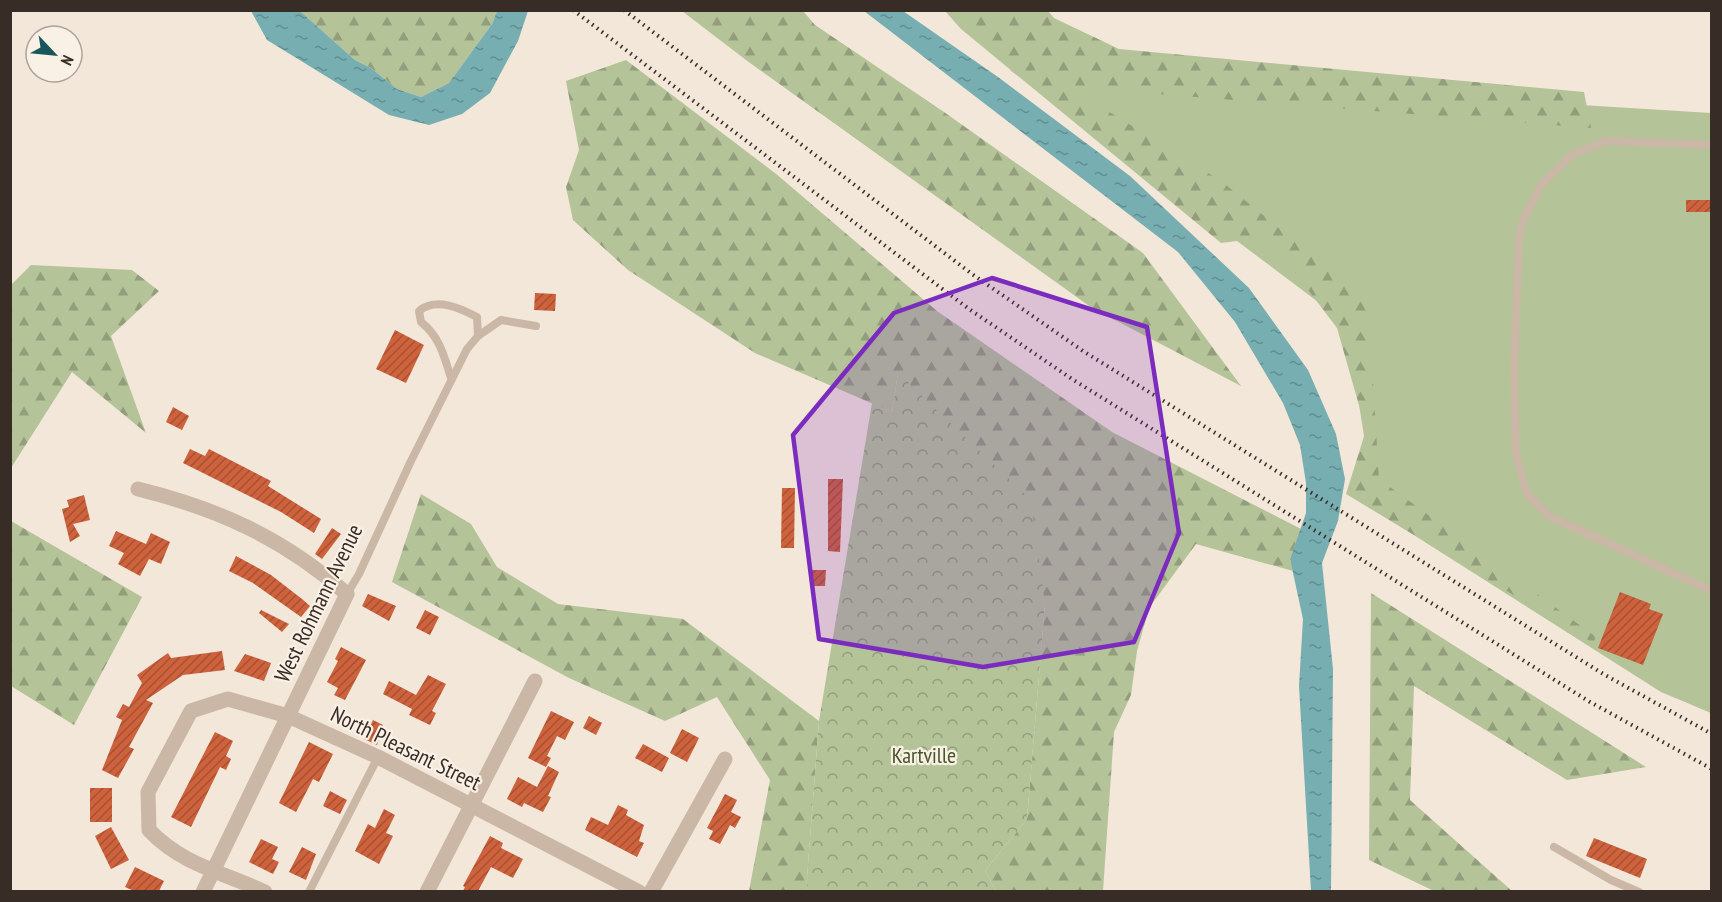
<svg xmlns="http://www.w3.org/2000/svg" width="1722" height="902" font-family="'PT Sans Narrow',sans-serif">
<style>
.grass{fill:#b4c398}
.forest{fill:url(#forest-firs)}
.park{fill:url(#park-crowns)}
.water{fill:url(#water-ripples)}
.building{fill:url(#building-hatch)}
.lines{fill:none;stroke-linecap:round;stroke-linejoin:round}
.lane{stroke:#cbb7a5;stroke-width:8}
.street{stroke:#cbb7a5;stroke-width:15}
.rail{stroke:#372c26;stroke-width:4;stroke-dasharray:1.5 4.5;stroke-linecap:butt}
.marked{fill:#7b2cbf;fill-opacity:0.2;stroke:#7b2cbf;stroke-width:4.5;stroke-linejoin:round}
.labels{text-anchor:middle;stroke-width:4.5;stroke-linejoin:round;paint-order:stroke}
.street-label{font-size:22px;fill:#372c26;stroke:#faf1e6}
.park-label{font-size:22px;fill:#455629;stroke:#faf1e6}
</style>
<defs>
<pattern id="forest-firs" width="22" height="20" patternUnits="userSpaceOnUse" patternTransform="scale(1.5)"><rect width="22" height="20" fill="#b4c398"/><path d="M5 1l3.5 6h-7zM16 11l3.5 6h-7z" fill="#939f7c"/></pattern>
<pattern id="park-crowns" width="20" height="18" patternUnits="userSpaceOnUse" patternTransform="scale(1.5)"><rect width="20" height="18" fill="#b4c398"/><path d="M2 6a3 3 0 1 1 6 0M12 15a3 3 0 1 1 6 0" fill="none" stroke="#939f7c"/></pattern>
<pattern id="water-ripples" width="26" height="14" patternUnits="userSpaceOnUse" patternTransform="scale(1.5)"><rect width="26" height="14" fill="#77aeb1"/><path d="M2 4q2-2 4 0t4 0M15 11q2-2 4 0t4 0" fill="none" stroke="#628e90"/></pattern>
<pattern id="building-hatch" width="6" height="6" patternUnits="userSpaceOnUse" patternTransform="scale(1.5)"><rect width="6" height="6" fill="#cd623d"/><path d="M-1 1l2-2M0 6l6-6M5 7l2-2" fill="none" stroke="#a75133"/></pattern>
</defs>
<rect width="100%" height="100%" fill="#f3e7d9"/>
<polygon class="grass" points="1010,70 1711,113 1711,713 1661,692 1376,511 1346,323"/>
<g class="forest">
<polygon points="300,11 497,11 492,24 449,83 421,97 397,89 371,68 355,60"/>
<polygon points="682,11 803,11 815,25 944,112 1143,253 1241,386 1092,308 746,60"/>
<polygon points="945,11 1048,11 1054,18 1119,49 1584,92 1591,128 1069,87 1221,181 1368,300 1379,479 1596,637 1593,643 1346,494 1366,430 1337,328 1268,237 1221,243 961,29"/>
<polygon points="626,60 775,173 937,311 1112,432 1301,529 1290,559 1293,571 1196,544 1149,608 1137,651 1131,695 1114,732 1103,891 996,891 985,871 1027,819 1045,604 898,373 892,412 755,353 628,270 573,220 566,187 579,150 566,81"/>
<polygon points="31,265 132,270 159,291 111,336 146,433 72,372 11,468 11,285"/>
<polygon points="421,494 471,524 497,567 558,604 683,619 819,721 806,891 749,891 770,780 717,697 665,721 569,678 392,582"/>
<polygon points="11,521 142,597 74,725 11,686"/>
<polygon points="1371,593 1646,767 1567,780 1414,686 1410,800 1512,891 1434,891 1369,860"/>
</g>
<polygon class="park" points="898,373 1031,500 1045,604 1027,819 985,871 996,891 806,891 819,721 872,403 892,412"/>
<g class="water">
<polygon points="251,11 300,11 355,60 371,68 397,89 421,97 449,83 492,24 497,11 528,11 518,41 490,93 462,114 429,125 389,115 267,40"/>
<polygon points="864,11 903,11 998,77 1130,176 1249,288 1308,370 1336,434 1345,479 1338,521 1322,563 1333,669 1331,891 1311,891 1299,686 1303,619 1290,559 1306,513 1306,483 1300,445 1283,403 1235,322 1178,252"/>
</g>
<g class="building">
<rect x="1686" y="200" width="24" height="12"/>
<polygon points="535,293 556,294 555,311 534,310"/>
<polygon points="395,330 424,345 406,383 376,369"/>
<polygon points="173,407 189,416 182,430 166,422"/>
<polygon points="190,449 205,456 209,449 271,481 268,486 321,519 314,533 281,512 183,463"/>
<polygon points="828,479 843,479 840,552 828,551"/>
<polygon points="782,488 795,488 794,548 781,548"/>
<polygon points="84,495 90,520 73,524 80,536 70,542 62,509 69,507 67,500"/>
<polygon points="332,528 341,534 322,559 315,554"/>
<polygon points="116,531 146,544 151,533 170,542 161,564 149,559 140,576 118,564 124,553 109,546"/>
<polygon points="236,556 271,575 302,599 310,606 301,617 253,583 229,571"/>
<polygon points="811,570 826,570 825,586 810,586"/>
<polygon points="1620,592 1651,604 1649,609 1663,614 1643,665 1598,648"/>
<polygon points="368,594 396,606 389,621 362,606"/>
<polygon points="261,610 289,624 282,632 259,613"/>
<polygon points="425,610 439,617 430,635 416,628"/>
<polygon points="341,647 366,660 345,700 334,695 338,688 327,682 338,661 335,659"/>
<polygon points="222,651 225,670 183,675 146,700 153,703 129,747 134,749 118,778 102,770 122,720 116,717 123,704 129,707 142,683 137,675 168,653 171,658"/>
<polygon points="245,654 271,663 264,681 234,671"/>
<polygon points="428,675 446,684 432,711 436,713 430,725 409,715 412,709 383,694 389,681 416,695"/>
<polygon points="551,711 574,722 565,740 557,736 547,756 551,758 546,767 528,758"/>
<polygon points="589,716 602,723 596,735 583,728"/>
<polygon points="373,720 383,725 377,745 364,739"/>
<polygon points="682,729 699,738 687,762 670,753"/>
<polygon points="215,732 233,741 226,756 231,759 226,770 220,767 191,827 171,817"/>
<polygon points="309,742 333,754 319,782 313,779 296,812 279,803"/>
<polygon points="643,744 669,758 662,772 635,758"/>
<polygon points="548,766 559,772 548,796 551,797 543,812 524,803 522,807 507,799 518,777 537,787"/>
<rect x="90" y="788" width="22" height="34"/>
<polygon points="330,791 347,800 340,814 323,806"/>
<polygon points="725,794 737,800 731,812 741,817 735,828 730,825 720,844 709,839 713,831 707,828"/>
<polygon points="618,805 628,810 626,815 644,825 639,841 644,843 637,857 585,830 591,817 608,825"/>
<polygon points="384,809 395,815 386,833 393,836 379,864 355,851 368,824 375,828"/>
<polygon points="111,827 129,860 111,869 95,836"/>
<polygon points="490,836 503,843 501,848 523,859 513,878 491,867 478,891 463,891 465,887 463,886"/>
<polygon points="1594,838 1647,859 1640,878 1586,856"/>
<polygon points="261,839 278,847 272,859 279,862 273,874 249,862"/>
<polygon points="302,847 316,854 306,880 289,872"/>
<polygon points="135,867 164,881 159,891 134,891 125,887"/>
</g>
<g class="lines">
<g class="lane">
<polyline points="1712,145 1606,141 1572,155 1541,185 1522,223 1519,239 1514,369 1516,455 1527,494 1549,516 1712,591"/>
<path d="M451,378C444,356 440,337 421,322L419,311C436,297 460,308 477,317L478,336"/>
<polyline points="347,594 359,574 410,463 467,349 478,336 501,320 536,326"/>
<polyline points="1554,847 1611,880 1639,892"/>
<polyline points="309,892 378,757"/>
</g>
<g class="street">
<path d="M138,489C219,509 283,538 347,594L203,892"/>
<path d="M265,892C223,872 182,865 149,830L148,792L191,711L228,699L288,716L378,757L639,892"/>
<polyline points="427,892 535,681"/>
<polyline points="651,892 725,759"/>
</g>
<g class="rail">
<polyline points="573,10 969,309 1072,379 1590,702 1712,769"/>
<polyline points="624,10 972,274 1083,351 1605,675 1712,734"/>
</g>
</g>
<path class="marked" d="M992,278L1147,327L1179,533L1134,642L983,667L819,639L793,435L894,313Z"/>
<g class="labels">
<g class="street-label">
<text transform="translate(318 603) rotate(-64)" y="8">West Rohmann Avenue</text>
<text transform="translate(406 748) rotate(26)" y="8">North Pleasant Street</text>
</g>
<g class="park-label">
<text x="924" y="763">Kartville</text>
</g>
</g>
<rect width="1722" height="902" fill="none" stroke="#372c26" stroke-width="24"/>
<g transform="translate(54 54) rotate(116)"><circle r="28" fill="#faf1e6" stroke="#aca299" stroke-width="1.5"/>
<path d="M0-4.5L10 22L0 15L-10 22Z" fill="#1a555a"/>
<text y="-9" font-size="16" font-weight="bold" text-anchor="middle" fill="#372c26">N</text>
</g>
</svg>
